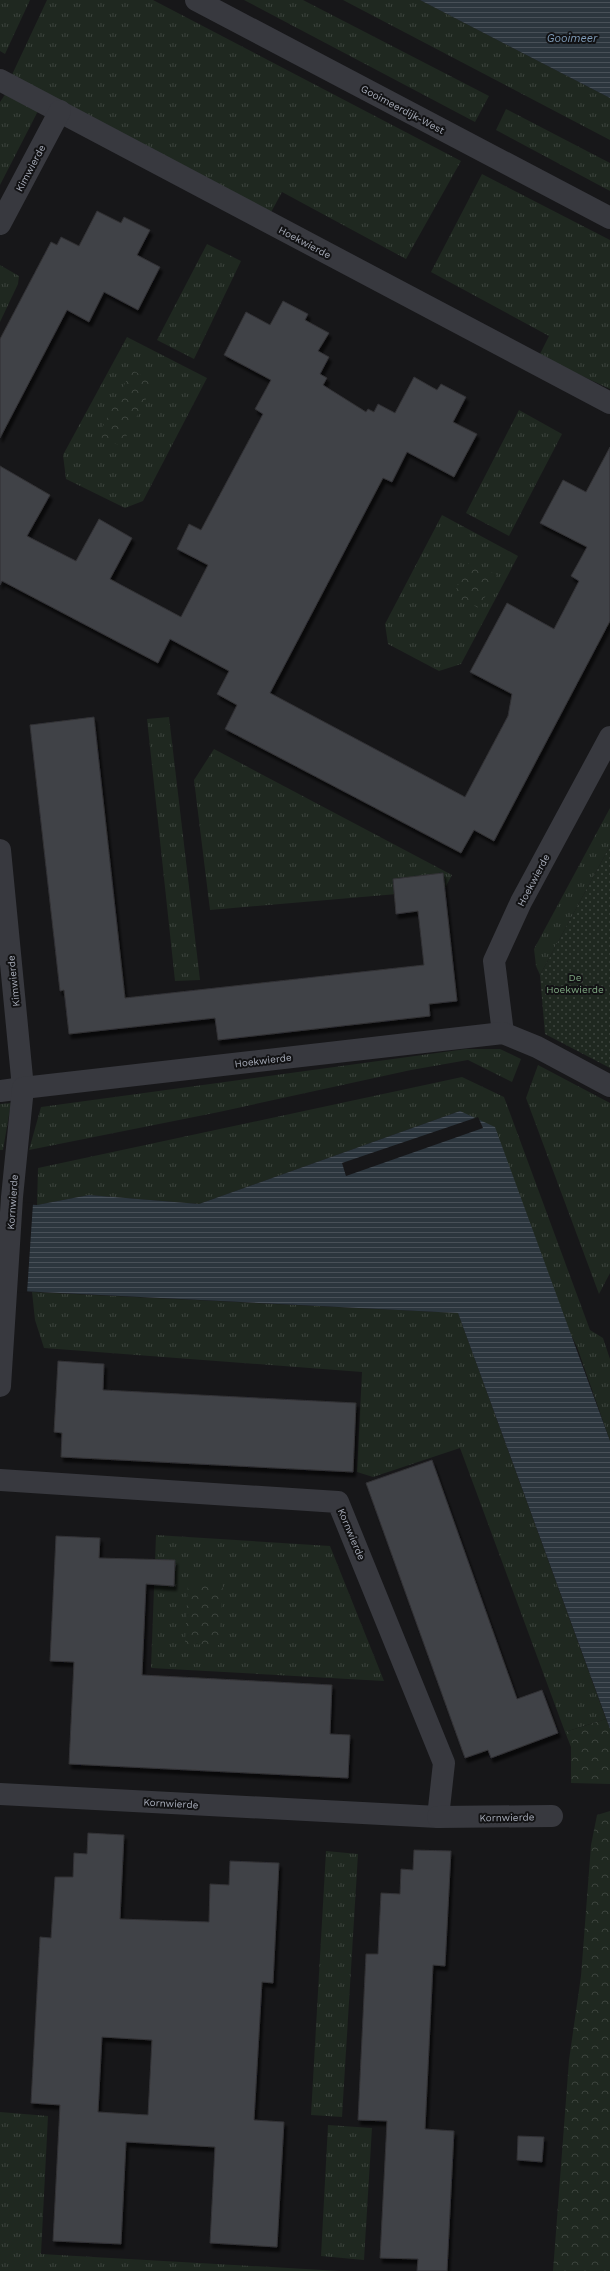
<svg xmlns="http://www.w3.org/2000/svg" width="610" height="2271" font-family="'Work Sans',sans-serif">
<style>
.grass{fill:url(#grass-tufts)}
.forest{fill:url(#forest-crowns)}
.garden{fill:url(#garden-dots)}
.water{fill:url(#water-rules)}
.pier{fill:#171719}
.building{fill:#414246;stroke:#313135;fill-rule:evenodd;filter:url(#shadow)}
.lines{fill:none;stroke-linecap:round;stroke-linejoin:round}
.minor{stroke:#38393f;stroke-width:22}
.tertiary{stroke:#38393f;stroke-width:22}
.labels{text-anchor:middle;stroke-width:4;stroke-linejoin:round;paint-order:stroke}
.street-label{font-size:10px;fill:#a8adba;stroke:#121214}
.park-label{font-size:10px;fill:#7ea681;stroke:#121214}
.water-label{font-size:11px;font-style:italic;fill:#7e9bb7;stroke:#121214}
</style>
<defs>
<pattern id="grass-tufts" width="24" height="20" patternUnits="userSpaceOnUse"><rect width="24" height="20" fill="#1f2820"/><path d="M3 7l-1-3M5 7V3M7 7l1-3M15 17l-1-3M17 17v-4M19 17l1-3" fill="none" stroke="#3d443e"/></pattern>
<pattern id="forest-crowns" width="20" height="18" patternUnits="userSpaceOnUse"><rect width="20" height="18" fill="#1f2820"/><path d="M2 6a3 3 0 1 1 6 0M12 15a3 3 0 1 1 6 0" fill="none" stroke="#3d443e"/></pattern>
<pattern id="garden-dots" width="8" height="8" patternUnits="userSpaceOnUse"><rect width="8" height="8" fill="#1f2820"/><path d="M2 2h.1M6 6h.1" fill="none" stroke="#3d443e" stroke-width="1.8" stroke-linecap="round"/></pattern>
<pattern id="water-rules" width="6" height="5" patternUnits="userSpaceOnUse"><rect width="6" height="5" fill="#2c363e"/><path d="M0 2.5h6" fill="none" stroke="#485058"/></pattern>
<filter id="shadow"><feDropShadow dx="2.5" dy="4.5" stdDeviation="1" flood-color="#0009"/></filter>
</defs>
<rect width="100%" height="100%" fill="#171719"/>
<g class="grass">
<polygon points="0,0 30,0 5,54 0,51"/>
<polygon points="47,0 153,0 461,161 406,259 282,192 269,216 10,79"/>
<polygon points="244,0 303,0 489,96 475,122"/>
<polygon points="343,0 420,0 610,98 610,140"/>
<polygon points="6,93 38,111 0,185 0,102"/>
<polygon points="506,109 610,163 610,191 496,130"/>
<polygon points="482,174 610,240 610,389 539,356 549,336 431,272"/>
<polygon points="207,244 241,261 194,359 157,340"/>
<polygon points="0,265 19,276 18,284 0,322"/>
<polygon points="127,337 207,378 143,501 125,508 66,479 63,455"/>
<polygon points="519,410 562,434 509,536 466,513"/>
<polygon points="442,515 518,556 461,664 439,671 388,644 385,624"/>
<polygon points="169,717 200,980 175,981 147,719"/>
<polygon points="214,749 452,875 444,890 210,910 194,780"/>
<polygon points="610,808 610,846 540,975 536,966 534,949"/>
<polygon points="466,1049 500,1049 521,1059 512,1082 468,1060 411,1070 219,1112 29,1150 41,1107"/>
<polygon points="538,1065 610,1103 610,1273 599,1294 526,1098"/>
<polygon points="462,1077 504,1097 590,1330 603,1338 610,1359 610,1441 577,1347 460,1111 199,1204 89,1195 37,1205 38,1168"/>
<polygon points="11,1103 3,1150 0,1150 0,1104"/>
<polygon points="32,1292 458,1313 606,1719 565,1732 460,1448 373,1477 357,1472 362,1372 44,1348 35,1320"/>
<polygon points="156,1535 330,1546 384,1681 151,1668"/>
<polygon points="326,1851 358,1854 342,2117 311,2115"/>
<polygon points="0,2112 48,2116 41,2254 340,2271 0,2271"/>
<polygon points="328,2125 372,2128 364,2260 321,2256"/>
</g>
<g class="forest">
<polygon points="132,370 155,382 121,446 98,436"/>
<polygon points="469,562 497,575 479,608 453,596"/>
<polygon points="188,1582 223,1583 219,1645 185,1644"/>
<polygon points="606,1719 610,1729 610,1784 571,1783 571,1747 565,1732"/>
<polygon points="610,1811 610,2271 553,2271 569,2060 581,1976 591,1845 597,1815"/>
</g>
<polygon class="garden" points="610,846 610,1068 545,1034 540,975"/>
<g class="water">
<polygon points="420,0 610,0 610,98"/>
<polygon points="460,1111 495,1127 610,1441 610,1729 458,1313 0,1290 0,1203 37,1205 89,1195 199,1204"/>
</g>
<g class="pier">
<polygon points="478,1117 483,1128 346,1176 342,1163"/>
<polygon points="0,1201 33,1203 27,1293 0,1292"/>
</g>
<g class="building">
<polygon points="97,211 121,223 124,217 150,230 137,255 160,267 138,310 104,292 89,322 67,310 0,438 0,339 51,242 57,245 61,237 79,246"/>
<polygon points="283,301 308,314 305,320 329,333 318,351 329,357 320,374 327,378 323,385 366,412 368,409 374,412 378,404 395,413 414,377 437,390 441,384 466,397 453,422 477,434 454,477 407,452 392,482 383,478 270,693 465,797 508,716 512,694 470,672 507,603 554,629 579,581 571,576 587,547 540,523 563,480 586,492 610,447 610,621 494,841 474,830 461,853 225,729 237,705 217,694 229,671 170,639 158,663 2,581 0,585 0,466 50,495 27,536 76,561 99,519 132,538 110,579 181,617 208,565 177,549 189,524 201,530 263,414 255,409 271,380 224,355 246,312 270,325"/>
<polygon points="94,717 125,998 424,965 418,911 396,914 393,879 443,873 457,1001 429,1004 430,1016 218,1040 215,1018 69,1034 64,990 60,991 30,725"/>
<polygon points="58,1361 104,1364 103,1390 356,1403 353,1472 61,1457 62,1433 54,1432"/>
<polygon points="432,1460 517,1699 542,1690 558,1733 491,1758 488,1750 465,1758 366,1483"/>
<polygon points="56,1536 100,1538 99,1558 175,1560 174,1586 146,1584 142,1675 332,1685 330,1734 350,1735 348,1778 69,1764 74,1662 50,1661"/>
<path d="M88,1833L124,1835L120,1919L209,1922L210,1884L229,1885L230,1861L279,1863L273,1983L262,1982L254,2120L284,2122L277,2247L210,2243L215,2147L126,2142L121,2244L53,2241L60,2105L31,2103L40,1937L51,1938L55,1877H73L74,1853L87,1854ZM102,2037L152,2040L148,2115L98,2112Z"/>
<polygon points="414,1850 451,1851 445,1966 433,1965 425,2129 454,2131 447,2271 417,2271 418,2259 380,2258 387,2121 358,2120 366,1954 378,1954 381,1893 400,1894 401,1869 413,1870"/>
<polygon points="518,2136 544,2137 542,2162 517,2160"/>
</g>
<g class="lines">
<g class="minor">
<polyline points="0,80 610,403"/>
<polyline points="0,224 60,111"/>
<polyline points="0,850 23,1088 0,1091"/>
<polyline points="503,1033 494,961 521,902 610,737"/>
<polyline points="0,1386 12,1197 23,1088 503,1033 537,1047 610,1086"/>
<polyline points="0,1480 338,1502 444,1763 438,1817 0,1794"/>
<polyline points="438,1817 552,1816"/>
</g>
<polyline class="tertiary" points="196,0 610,218"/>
</g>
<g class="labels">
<g class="street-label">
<text transform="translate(403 109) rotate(28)" y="4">Gooimeerdijk-West</text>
<text transform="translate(30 168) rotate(-62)" y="4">Kimwierde</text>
<text transform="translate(305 242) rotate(28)" y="4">Hoekwierde</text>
<text transform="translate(533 880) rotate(-62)" y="4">Hoekwierde</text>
<text transform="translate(13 981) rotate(-96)" y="4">Kimwierde</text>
<text transform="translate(263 1060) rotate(-7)" y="4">Hoekwierde</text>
<text transform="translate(12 1202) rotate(-86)" y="4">Kornwierde</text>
<text transform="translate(352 1534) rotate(67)" y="4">Kornwierde</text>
<text transform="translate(171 1803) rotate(3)" y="4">Kornwierde</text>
<text transform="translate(507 1817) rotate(-1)" y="4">Kornwierde</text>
</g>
<g class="park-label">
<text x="575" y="981">De<tspan x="575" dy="12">Hoekwierde</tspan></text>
</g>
<g class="water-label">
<text x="572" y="42">Gooimeer</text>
</g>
</g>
</svg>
